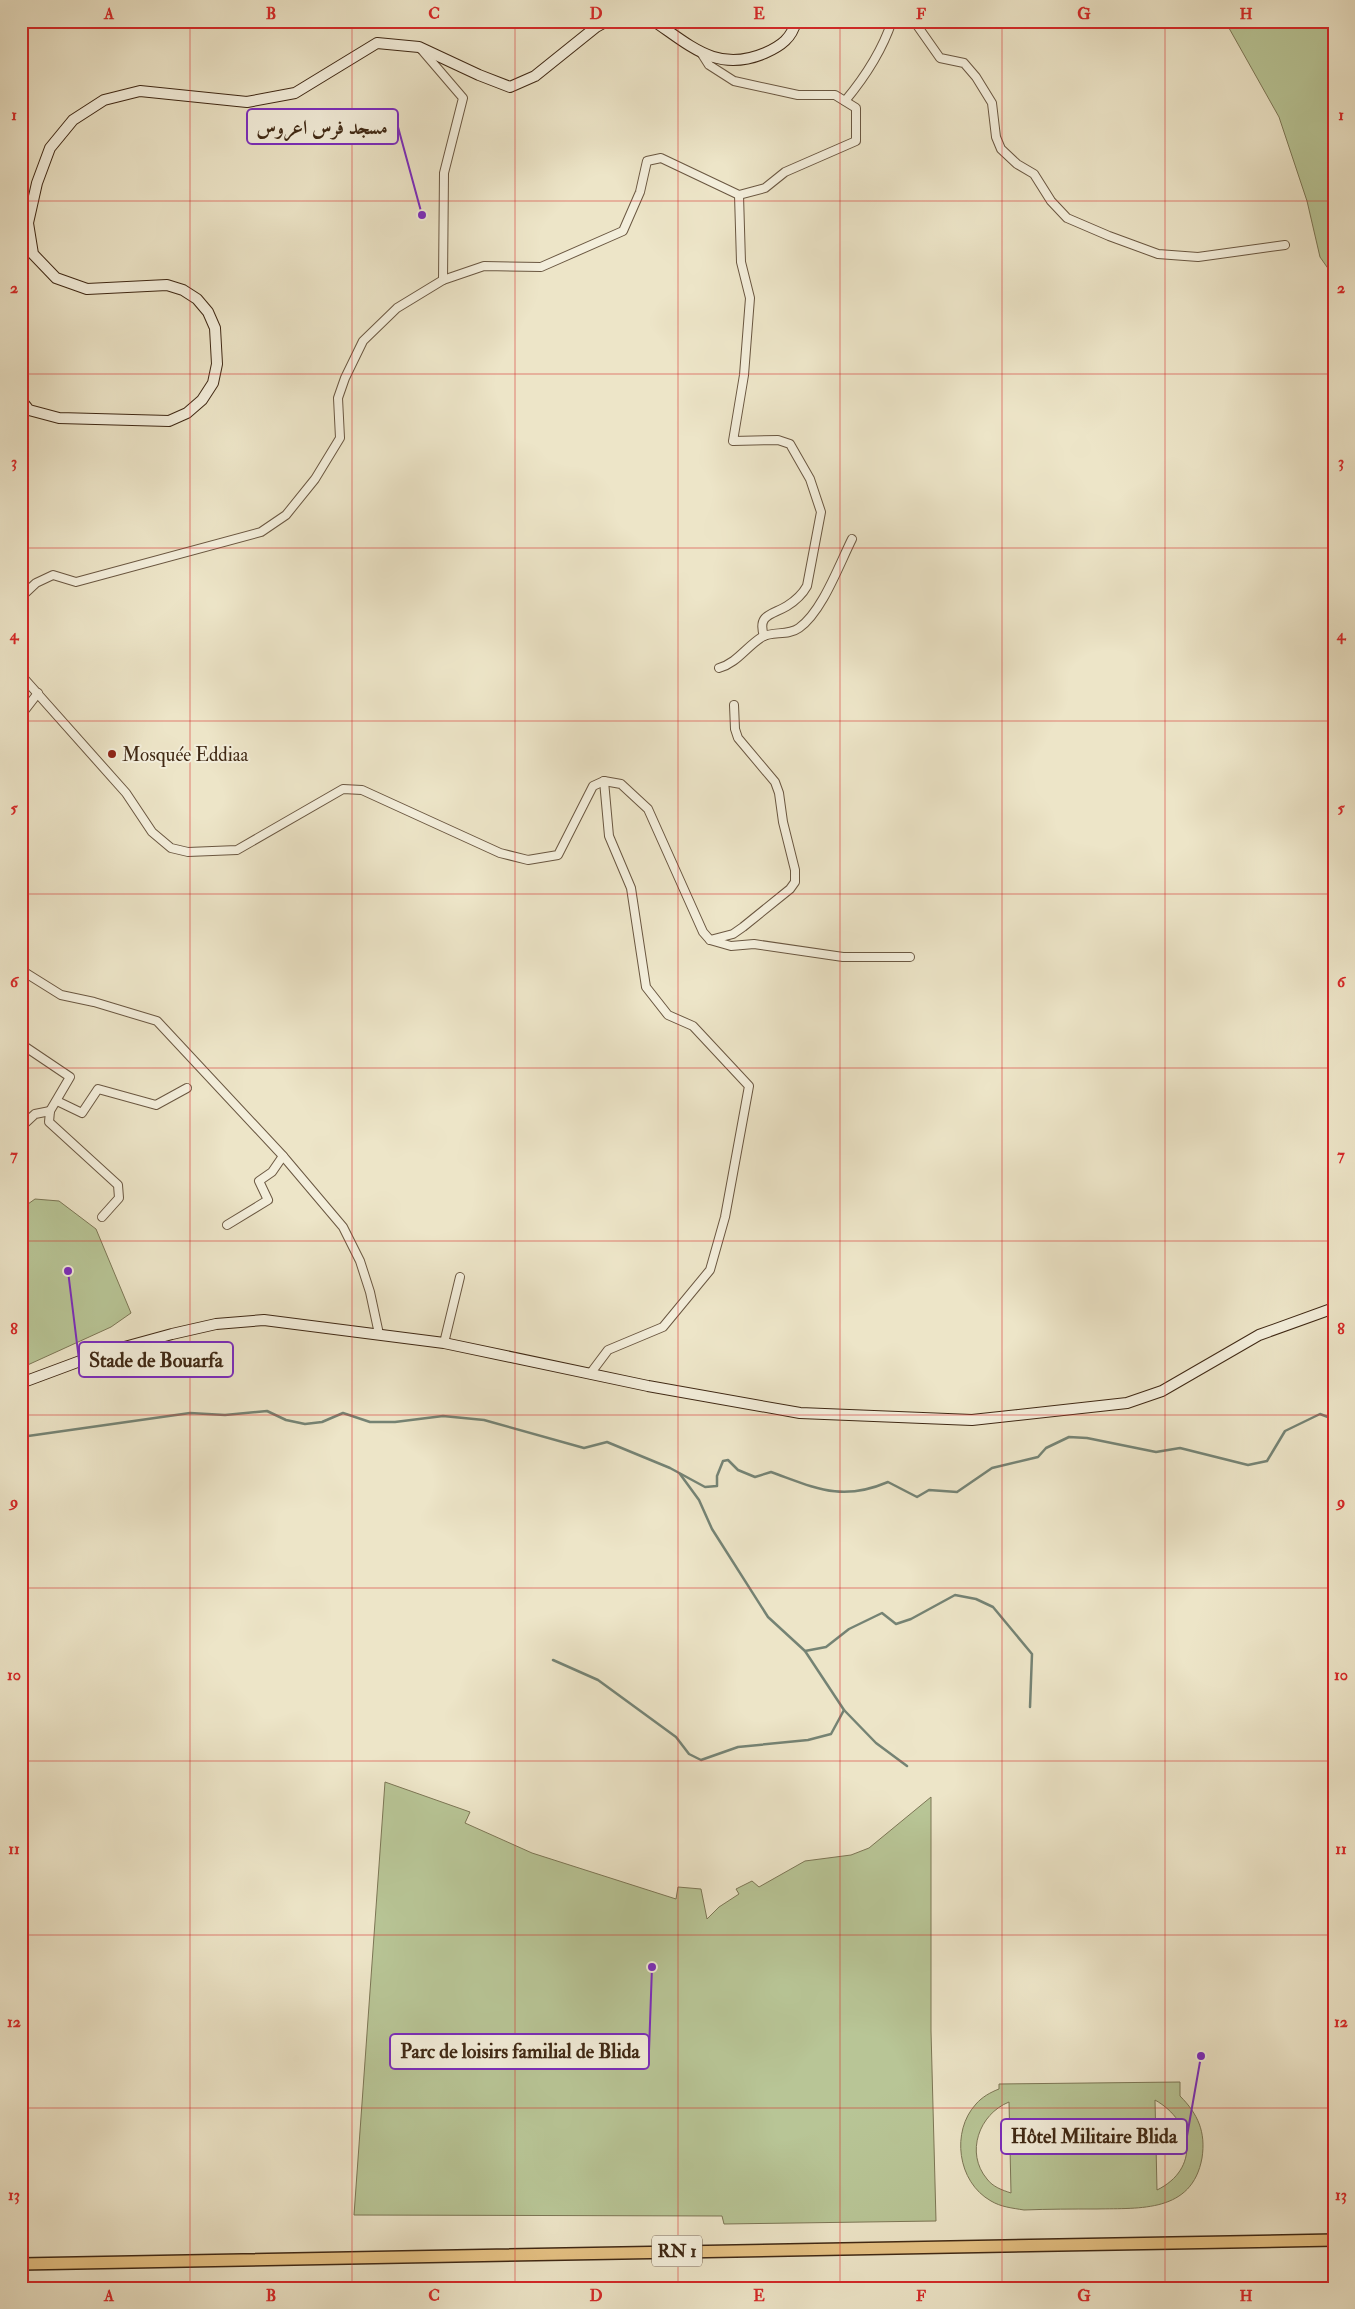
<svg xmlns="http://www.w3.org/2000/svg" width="1355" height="2309" font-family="'IM FELL Double Pica',Amiri,serif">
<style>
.green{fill:#b8c596;stroke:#7c7655;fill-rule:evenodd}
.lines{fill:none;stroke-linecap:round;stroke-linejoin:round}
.stream{stroke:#758374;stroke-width:2.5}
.street-casing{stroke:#6a5741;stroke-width:10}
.secondary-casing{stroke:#3f2814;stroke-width:12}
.primary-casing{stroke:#3f2814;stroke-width:14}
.street{stroke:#f3eedb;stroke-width:8}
.secondary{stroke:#f3eedb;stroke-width:10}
.primary{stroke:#e6c284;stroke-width:11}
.grid{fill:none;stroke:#d62828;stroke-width:1;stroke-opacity:0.55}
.poi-dot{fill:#8f2418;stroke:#f3eedb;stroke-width:2}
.labels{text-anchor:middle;stroke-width:4;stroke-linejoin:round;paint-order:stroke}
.shield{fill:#f3eedb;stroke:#756350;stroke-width:1}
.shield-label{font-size:18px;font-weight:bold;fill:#3f2814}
.poi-label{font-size:19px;fill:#3f2814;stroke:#f3eedb;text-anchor:start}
.leader{fill:none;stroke:#7b2cbf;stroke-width:2}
.callout-dot{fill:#7b2cbf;stroke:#f3eedb;stroke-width:2}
.callout{fill:#f3eedb;stroke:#7b2cbf;stroke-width:2}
.callout-label{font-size:20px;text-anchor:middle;font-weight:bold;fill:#3f2814}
.neatline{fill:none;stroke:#d62828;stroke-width:2}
.grid-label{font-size:16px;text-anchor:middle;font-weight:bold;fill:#d62828}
</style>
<rect width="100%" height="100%" fill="#ede5c8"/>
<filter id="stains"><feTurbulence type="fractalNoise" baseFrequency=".004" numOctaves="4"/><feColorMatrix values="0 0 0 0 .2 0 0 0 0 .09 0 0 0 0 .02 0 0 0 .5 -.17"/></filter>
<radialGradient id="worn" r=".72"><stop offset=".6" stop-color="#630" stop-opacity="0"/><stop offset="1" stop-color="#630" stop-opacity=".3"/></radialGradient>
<g class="green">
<polygon points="1225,21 1334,21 1334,277 1320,257 1307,201 1279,117"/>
<polygon points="35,1199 59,1201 96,1229 131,1313 111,1327 21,1368 21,1209"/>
<polygon points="385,1782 470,1812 465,1823 532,1853 676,1899 678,1887 701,1889 707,1919 719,1907 739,1894 736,1889 752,1881 759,1887 805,1861 851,1855 869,1848 931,1797 931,2031 936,2221 724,2224 722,2216 354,2215"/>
<path d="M1180,2082V2096C1198,2114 1206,2132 1202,2158C1192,2213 1140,2208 1097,2209C1073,2209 1048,2209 1024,2210C1012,2208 1001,2207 991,2201C957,2182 951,2131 976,2104C982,2097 991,2092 999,2089V2084ZM1155,2100C1194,2122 1200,2169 1157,2190ZM1009,2102L1011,2193C1002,2190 993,2187 987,2179C965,2153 979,2114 1009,2102Z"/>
</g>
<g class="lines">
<g class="stream">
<path d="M21,1437L190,1413L225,1415L267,1411L286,1420L305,1424L322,1422L343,1413L370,1422H395L443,1416L484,1420L584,1448L607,1442L670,1468L705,1487L717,1486V1476L723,1461L728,1460L738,1470L755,1477L771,1472C816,1488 841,1502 888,1482L917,1497L929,1490L957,1492L992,1468L1038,1457L1046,1448L1069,1437L1087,1438L1156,1452L1180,1448L1248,1465L1267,1461L1285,1431L1320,1414L1333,1419L1334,1430"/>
<polyline points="680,1474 699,1500 712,1529 768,1617 805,1651 844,1710 876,1743 907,1766"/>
<polyline points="805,1651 826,1647 849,1629 882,1613 896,1624 911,1619 955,1595 976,1599 993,1607 1032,1654 1030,1707"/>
<polyline points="553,1660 598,1680 676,1737 689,1754 701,1760 738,1747 808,1740 831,1734 844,1710"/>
</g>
<defs>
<g id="street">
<polyline points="914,21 940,58 964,63 976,77 992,103 996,137 1001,149 1017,164 1034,174 1051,201 1067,218 1109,236 1158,254 1198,257 1285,245"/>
<path d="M845,101C865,77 882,51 892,21"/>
<path d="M739,195L741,262L750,298L744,375L733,441L778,440L790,444L810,479L821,512L807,586C802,595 795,601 787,606C772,615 757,614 764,636"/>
<polyline points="443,280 484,266 541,267 623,231 640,192 647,161 661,158 739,195 765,188 785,172 856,141 856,108 835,95 798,95 734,81 709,65 702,54"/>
<polyline points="21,597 36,583 53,575 76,582 261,532 286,515 315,479 340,438 338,398 345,378 363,341 397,308 443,280 444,173 463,98 421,49"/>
<path d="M719,668C737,663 746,647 762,637C772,631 788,636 799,628C822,612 839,565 852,539"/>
<polyline points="21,675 126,793 152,832 171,848 188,852 237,850 343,789 362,790 500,853 528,860 558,855 593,786 604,781 621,784 648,809 703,932 710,940 731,946 754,944 843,957 910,957"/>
<polyline points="21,715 38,693"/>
<polyline points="710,940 733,934 743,927 790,889 795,882 795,870 783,822 779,793 775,782 738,738 735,729 734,705"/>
<polyline points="21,970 61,995 94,1002 157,1021 283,1156 343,1227 360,1261 370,1292 379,1334"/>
<polyline points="21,1044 70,1077 50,1111 49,1122 118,1185 119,1198 102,1217"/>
<polyline points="57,1101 82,1113 98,1089 156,1105 187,1088"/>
<polyline points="21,1127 35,1114 50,1111"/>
<polyline points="227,1225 268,1200 259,1181 272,1172 283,1156"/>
<polyline points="444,1343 460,1277"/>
<polyline points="590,1374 608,1350 663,1327 710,1270 725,1217 749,1086 693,1026 668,1015 646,987 631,888 609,836 604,781"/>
</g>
<g id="secondary">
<path d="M654,21C692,47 718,73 765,53C781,46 792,38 796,21"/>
<polyline points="21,400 29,410 59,418 169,421 187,413 202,400 213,383 217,364 215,328 208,312 197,299 183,290 167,285 87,289 56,278 33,254 28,223 37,183 50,148 73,120 104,100 140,91 247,102 295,93 377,43 419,47 479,75 510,87 535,76 596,27 607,21"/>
<polyline points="21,1383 99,1354 172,1334 216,1324 264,1320 444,1343 648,1386 800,1413 972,1420 1127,1403 1162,1391 1259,1335 1334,1308"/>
</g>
<polyline id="primary" points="21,2264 1334,2240"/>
</defs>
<use href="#street" class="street-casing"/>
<use href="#secondary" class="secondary-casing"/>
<use href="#primary" class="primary-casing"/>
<use href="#street" class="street"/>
<use href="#secondary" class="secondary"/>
<use href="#primary" class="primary"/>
</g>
<path class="grid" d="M190,21V2288M352,21V2288M515,21V2288M678,21V2288M840,21V2288M1002,21V2288M1165,21V2288M21,201H1334M21,374H1334M21,548H1334M21,721H1334M21,894H1334M21,1068H1334M21,1241H1334M21,1415H1334M21,1588H1334M21,1761H1334M21,1935H1334M21,2108H1334"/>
<circle class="poi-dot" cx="112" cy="754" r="5"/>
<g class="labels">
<rect class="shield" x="652" y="2235.5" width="50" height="31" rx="4"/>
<g class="shield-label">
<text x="677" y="2257">RN 1</text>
</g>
<g class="poi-label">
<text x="122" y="761">Mosquée Eddiaa</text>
</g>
</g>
<path class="leader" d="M422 215L398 127M68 1271L79 1360M652 1967L649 2051M1201 2056L1187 2136"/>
<g class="callout-dot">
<circle cx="422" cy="215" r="5"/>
<circle cx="68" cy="1271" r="5"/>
<circle cx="652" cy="1967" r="5"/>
<circle cx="1201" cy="2056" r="5"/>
</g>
<g class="callout">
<rect x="247" y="109" width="151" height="35" rx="5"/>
<rect x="79" y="1342" width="154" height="35" rx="5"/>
<rect x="390" y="2034" width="259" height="35" rx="5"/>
<rect x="1001" y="2119" width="186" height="35" rx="5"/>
</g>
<g class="callout-label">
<text x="322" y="134">مسجد فرس اعروس</text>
<text x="156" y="1367">Stade de Bouarfa</text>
<text x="520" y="2058">Parc de loisirs familial de Blida</text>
<text x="1094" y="2143">Hôtel Militaire Blida</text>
</g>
<rect width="1355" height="2309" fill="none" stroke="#ede5c8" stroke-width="55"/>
<rect x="28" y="28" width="1300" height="2254" class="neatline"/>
<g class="grid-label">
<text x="109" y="19">A</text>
<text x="271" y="19">B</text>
<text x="434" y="19">C</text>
<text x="596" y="19">D</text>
<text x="759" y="19">E</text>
<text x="921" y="19">F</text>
<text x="1084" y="19">G</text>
<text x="1246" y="19">H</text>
<text x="14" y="120">1</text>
<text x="1341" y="120">1</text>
<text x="14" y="293">2</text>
<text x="1341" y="293">2</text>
<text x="14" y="467">3</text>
<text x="1341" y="467">3</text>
<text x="14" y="640">4</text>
<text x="1341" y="640">4</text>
<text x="14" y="813">5</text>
<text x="1341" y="813">5</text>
<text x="14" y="987">6</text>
<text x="1341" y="987">6</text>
<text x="14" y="1160">7</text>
<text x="1341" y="1160">7</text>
<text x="14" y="1334">8</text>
<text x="1341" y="1334">8</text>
<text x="14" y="1507">9</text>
<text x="1341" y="1507">9</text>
<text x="14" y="1680">10</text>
<text x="1341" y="1680">10</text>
<text x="14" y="1854">11</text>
<text x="1341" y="1854">11</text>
<text x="14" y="2027">12</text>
<text x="1341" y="2027">12</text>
<text x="14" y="2200">13</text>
<text x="1341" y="2200">13</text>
<text x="109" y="2301">A</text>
<text x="271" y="2301">B</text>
<text x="434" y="2301">C</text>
<text x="596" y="2301">D</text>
<text x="759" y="2301">E</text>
<text x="921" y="2301">F</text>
<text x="1084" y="2301">G</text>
<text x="1246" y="2301">H</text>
</g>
<rect width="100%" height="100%" filter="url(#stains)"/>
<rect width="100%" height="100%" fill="url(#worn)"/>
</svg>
